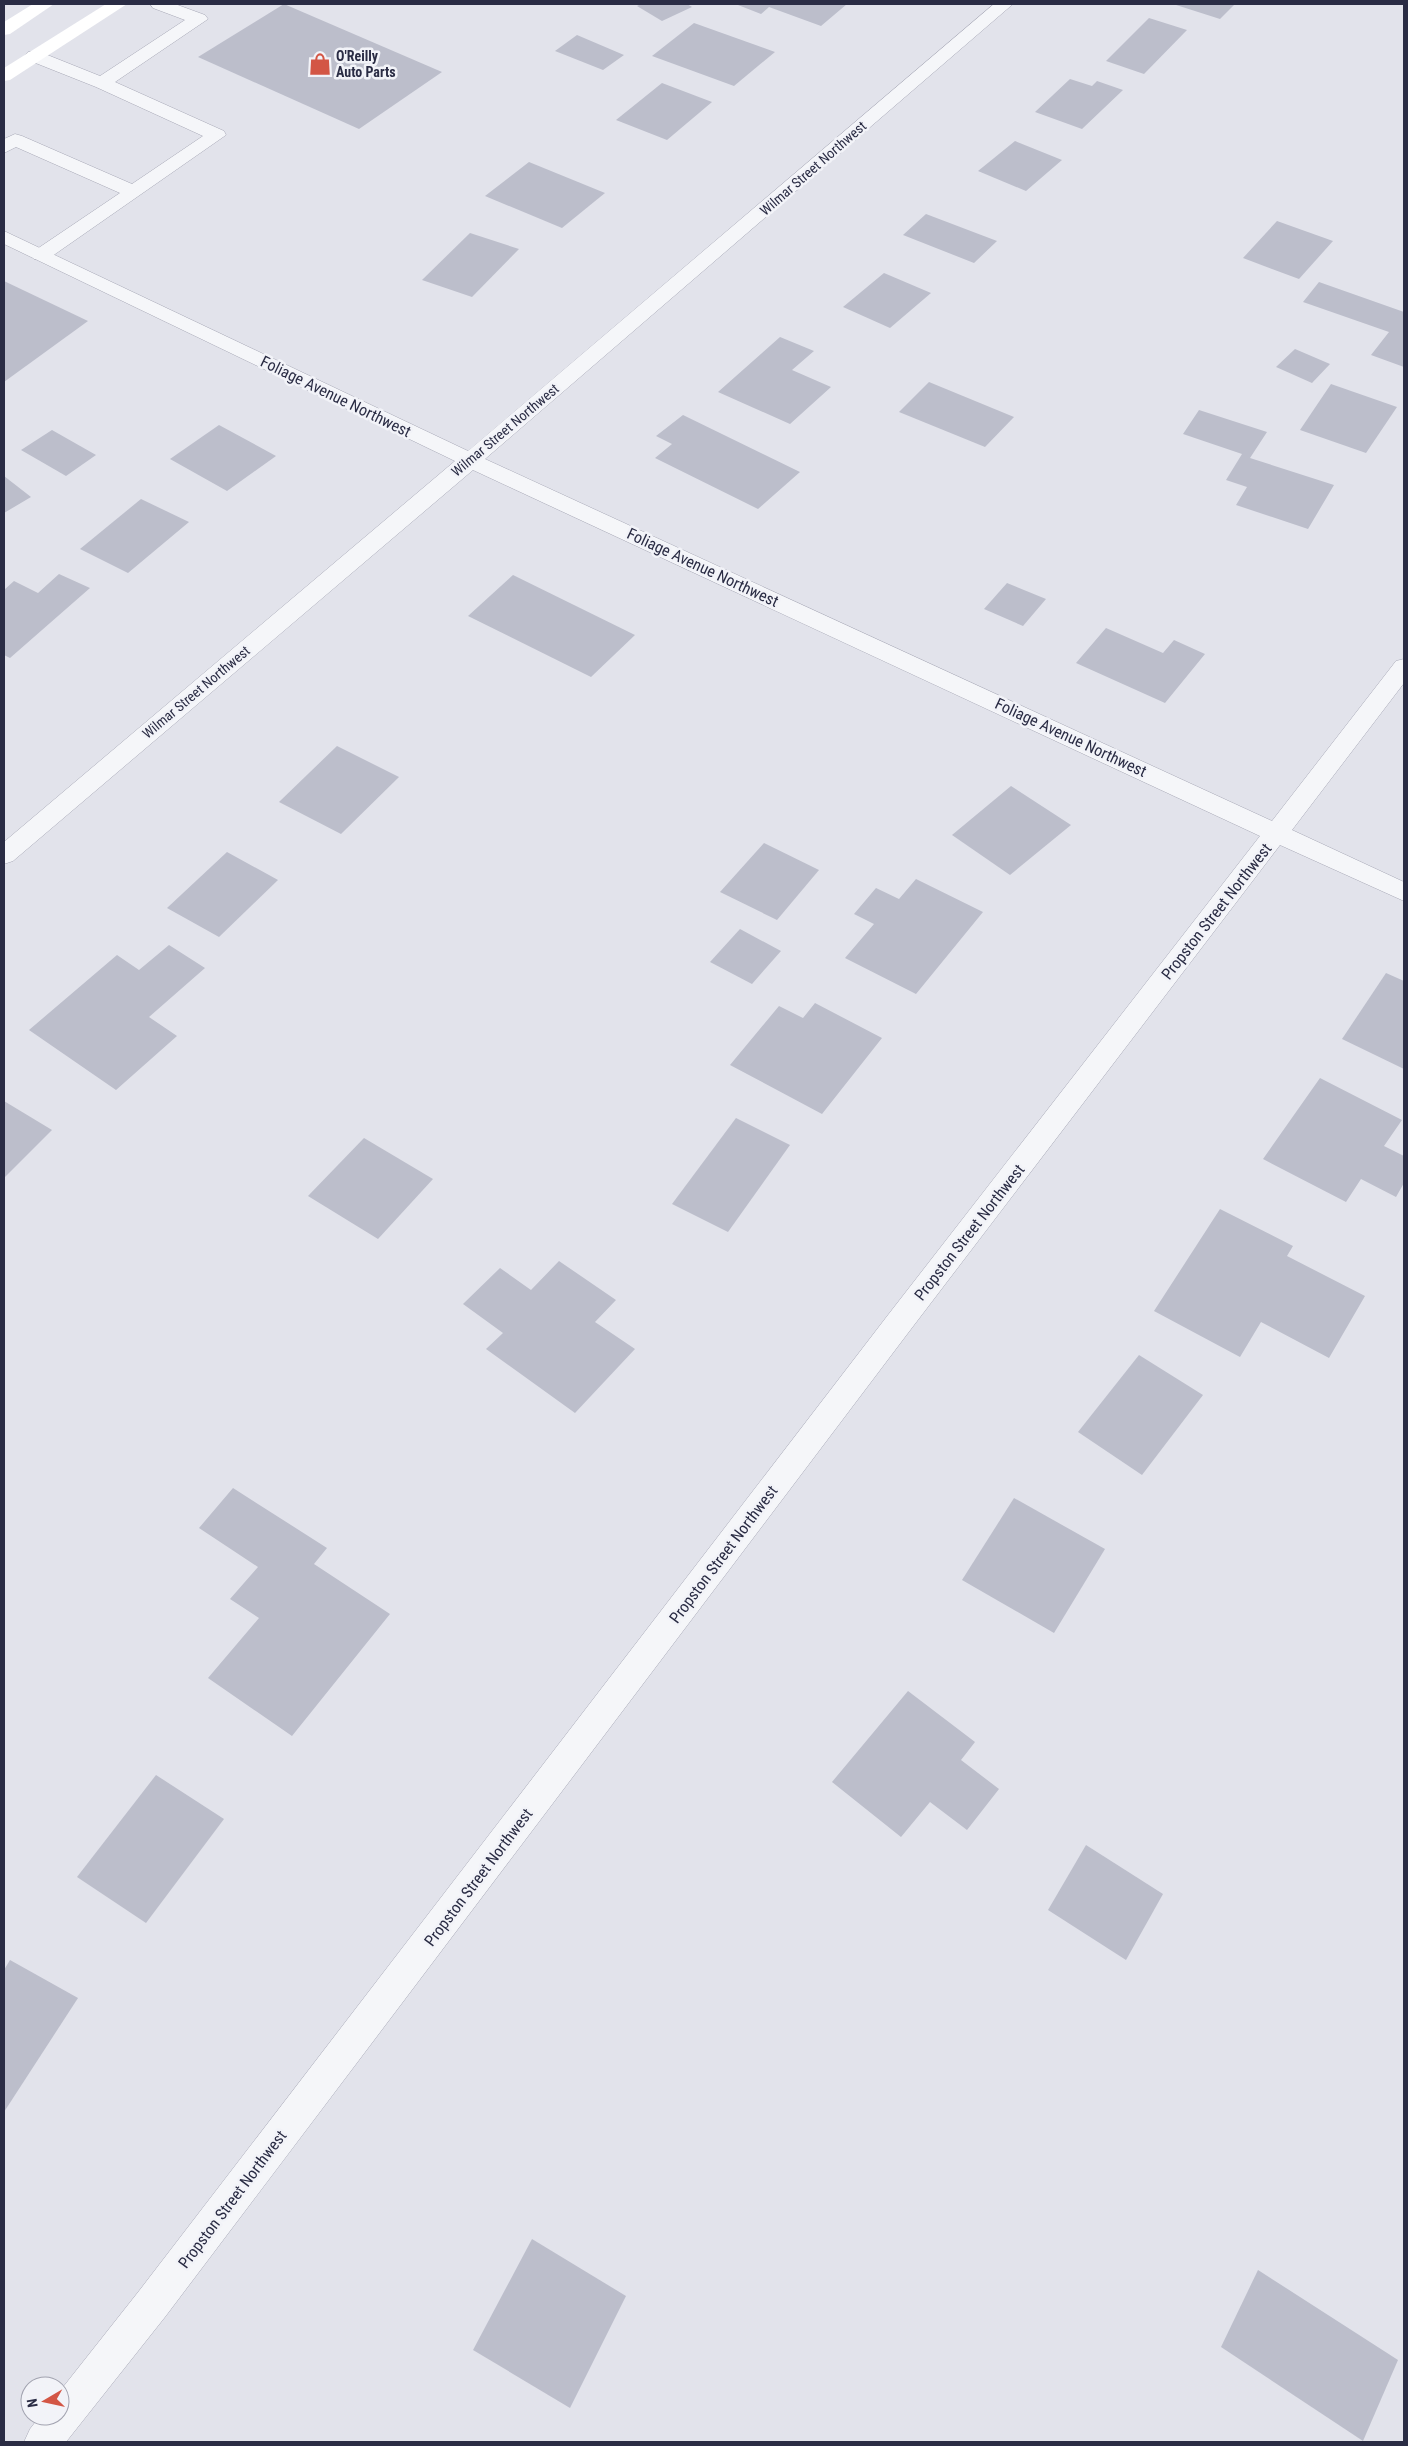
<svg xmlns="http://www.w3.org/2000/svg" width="1408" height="2446" font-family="'Roboto Condensed',sans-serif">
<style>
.building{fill:#bcbecb}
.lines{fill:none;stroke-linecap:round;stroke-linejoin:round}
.service-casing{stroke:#a7a8b6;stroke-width:1}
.minor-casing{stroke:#a7a8b6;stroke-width:1}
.service{fill:#f5f6f9;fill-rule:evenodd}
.minor{fill:#f5f6f9;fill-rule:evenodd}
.secondary{fill:#fff;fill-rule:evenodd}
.labels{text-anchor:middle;stroke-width:5;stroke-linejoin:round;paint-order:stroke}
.far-poi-label{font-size:14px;font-weight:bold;fill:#2a2c44;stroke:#f2f3f8;text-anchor:start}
.far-street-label{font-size:14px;fill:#2a2c44;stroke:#f2f3f8}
.street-label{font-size:16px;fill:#2a2c44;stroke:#f2f3f8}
</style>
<rect width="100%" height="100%" fill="#e2e3eb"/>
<g class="building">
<polygon points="284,4 442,72 359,129 198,57"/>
<polygon points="641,4 687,4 692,7 662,21 637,6"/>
<polygon points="740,4 847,4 821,26 769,7 761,14 738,5"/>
<polygon points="1173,4 1235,4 1220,19"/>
<polygon points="1149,18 1187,30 1144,74 1106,61"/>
<polygon points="694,23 775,52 734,86 652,56"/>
<polygon points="577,35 624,55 603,70 555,51"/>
<polygon points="1070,79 1092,86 1097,81 1123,90 1082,129 1035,112"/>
<polygon points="662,83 712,102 667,140 616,120"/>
<polygon points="1015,141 1062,160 1026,191 978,171"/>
<polygon points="529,162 605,193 562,228 485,196"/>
<polygon points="926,214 997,241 974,263 903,235"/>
<polygon points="1277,221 1333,241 1299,279 1243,258"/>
<polygon points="470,233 519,249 472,297 422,280"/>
<polygon points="884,273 931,293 890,328 843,307"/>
<polygon points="4,281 88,321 4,382"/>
<polygon points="1319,282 1404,312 1404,367 1371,355 1389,332 1303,302"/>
<polygon points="780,337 814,351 792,370 831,387 790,424 718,392"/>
<polygon points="1295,349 1330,364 1312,383 1276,367"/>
<polygon points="929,382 1014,417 985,447 899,412"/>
<polygon points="1331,384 1397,407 1366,453 1300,430"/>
<polygon points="1199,410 1267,432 1250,458 1334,485 1308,529 1236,505 1247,487 1226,480 1242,454 1183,434"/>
<polygon points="683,415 800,472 758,509 655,458 672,444 656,436"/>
<polygon points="219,425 276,456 227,491 170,459"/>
<polygon points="52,430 96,455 66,476 21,450"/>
<polygon points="4,476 31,497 4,513"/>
<polygon points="141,499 189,522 128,573 80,549"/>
<polygon points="59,574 90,588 10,658 4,655 4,590 14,581 38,593"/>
<polygon points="513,575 635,635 591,677 468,616"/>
<polygon points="1007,583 1046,599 1023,626 984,609"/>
<polygon points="1106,628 1163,653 1174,640 1205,654 1165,703 1076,663"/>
<polygon points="337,746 399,777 341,834 279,802"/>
<polygon points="1011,786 1071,825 1010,875 952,835"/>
<polygon points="764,843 819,870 777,920 720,892"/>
<polygon points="227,852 278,880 219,937 167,908"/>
<polygon points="916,879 983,912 916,994 845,958 874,924 854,914 876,888 899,899"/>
<polygon points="740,929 781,951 752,984 710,962"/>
<polygon points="169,945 205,968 149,1017 177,1036 116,1090 29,1030 117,955 139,970"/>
<polygon points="1386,973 1404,981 1404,1069 1342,1039"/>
<polygon points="815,1003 882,1038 822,1114 730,1065 779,1006 803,1018"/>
<polygon points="1320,1078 1402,1120 1384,1146 1404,1156 1404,1183 1396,1197 1361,1179 1346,1202 1263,1159"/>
<polygon points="4,1101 52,1130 4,1178"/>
<polygon points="736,1118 790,1145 728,1232 672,1204"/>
<polygon points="364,1138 433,1179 378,1239 308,1196"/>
<polygon points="1220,1209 1293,1246 1287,1256 1365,1296 1329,1358 1261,1322 1240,1357 1154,1311"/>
<polygon points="559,1261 616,1300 595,1322 635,1349 575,1413 486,1349 503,1333 463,1304 500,1268 531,1290"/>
<polygon points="1139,1355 1203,1395 1142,1475 1078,1432"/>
<polygon points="233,1488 327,1548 314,1564 390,1614 292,1736 208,1678 259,1618 230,1599 258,1567 199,1528"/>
<polygon points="1014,1498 1105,1549 1054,1633 962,1580"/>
<polygon points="908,1691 975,1742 961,1760 999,1789 967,1830 930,1802 901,1837 832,1782"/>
<polygon points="156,1775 224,1819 146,1923 77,1877"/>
<polygon points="1086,1845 1163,1894 1126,1960 1048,1910"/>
<polygon points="10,1960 78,1998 4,2112 4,1970"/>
<polygon points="532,2239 626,2296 570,2408 473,2350"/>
<polygon points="1258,2270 1398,2360 1363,2441 1221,2347"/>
</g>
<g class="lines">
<defs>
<polygon id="service" points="150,4 175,4 205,15 208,19 115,82 224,131 226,135 48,259 34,259 31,255 34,251 120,193 16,147 4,153 4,139 15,134 22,136 132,184 203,136 96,87 28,60 25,56 28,52 40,52 100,76 185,20 153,8"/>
<polygon id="minor" points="994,4 1013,4 485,459 1272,821 1396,661 1404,659 1404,683 1292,830 1404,882 1404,901 1280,845 908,1333 165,2317 66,2442 24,2442 30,2429 40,2416 60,2416 60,2391 139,2291 888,1315 1260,836 473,470 13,861 4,864 4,842 455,461 4,244 4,231 468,451"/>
</defs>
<use href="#service" class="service-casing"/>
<use href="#minor" class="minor-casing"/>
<use href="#service" class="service"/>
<use href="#minor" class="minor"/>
<g class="secondary">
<polygon points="33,4 54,4 10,34 4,35 4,22"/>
<polygon points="106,4 127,4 10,80 4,81 4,68"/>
</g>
</g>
<defs>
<symbol id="shop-bare" viewBox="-9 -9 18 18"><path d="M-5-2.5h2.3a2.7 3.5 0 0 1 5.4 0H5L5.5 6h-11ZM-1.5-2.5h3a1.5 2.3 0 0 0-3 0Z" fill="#d35645" stroke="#f2f3f8" stroke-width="2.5" paint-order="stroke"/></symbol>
</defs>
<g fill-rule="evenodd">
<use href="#shop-bare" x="304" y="48" width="32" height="32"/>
</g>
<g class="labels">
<g class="far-poi-label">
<text x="336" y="61">O'Reilly<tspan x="336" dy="16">Auto Parts</tspan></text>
</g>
<g class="far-street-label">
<text transform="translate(813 168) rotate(-41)" y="5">Wilmar Street Northwest</text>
<text transform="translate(505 430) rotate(-40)" y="5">Wilmar Street Northwest</text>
<text transform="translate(196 692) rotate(-40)" y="5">Wilmar Street Northwest</text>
</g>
<g class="street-label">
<text transform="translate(336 396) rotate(26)" y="6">Foliage Avenue Northwest</text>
<text transform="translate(703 567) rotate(25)" y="6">Foliage Avenue Northwest</text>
<text transform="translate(1071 737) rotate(25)" y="6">Foliage Avenue Northwest</text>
<text transform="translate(1216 911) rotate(-52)" y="6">Propston Street Northwest</text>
<text transform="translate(969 1232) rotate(-52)" y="6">Propston Street Northwest</text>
<text transform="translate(723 1554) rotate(-53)" y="6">Propston Street Northwest</text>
<text transform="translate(478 1877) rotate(-53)" y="6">Propston Street Northwest</text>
<text transform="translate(232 2199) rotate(-53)" y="6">Propston Street Northwest</text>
</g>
</g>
<rect width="1408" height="2446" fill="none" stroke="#2a2c44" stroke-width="10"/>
<g transform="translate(45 2401) rotate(261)"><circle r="24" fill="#f2f3f8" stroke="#a2a3b0"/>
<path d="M0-4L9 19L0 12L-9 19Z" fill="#d35645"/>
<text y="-8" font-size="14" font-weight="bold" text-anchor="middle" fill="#2a2c44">N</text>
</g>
</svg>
